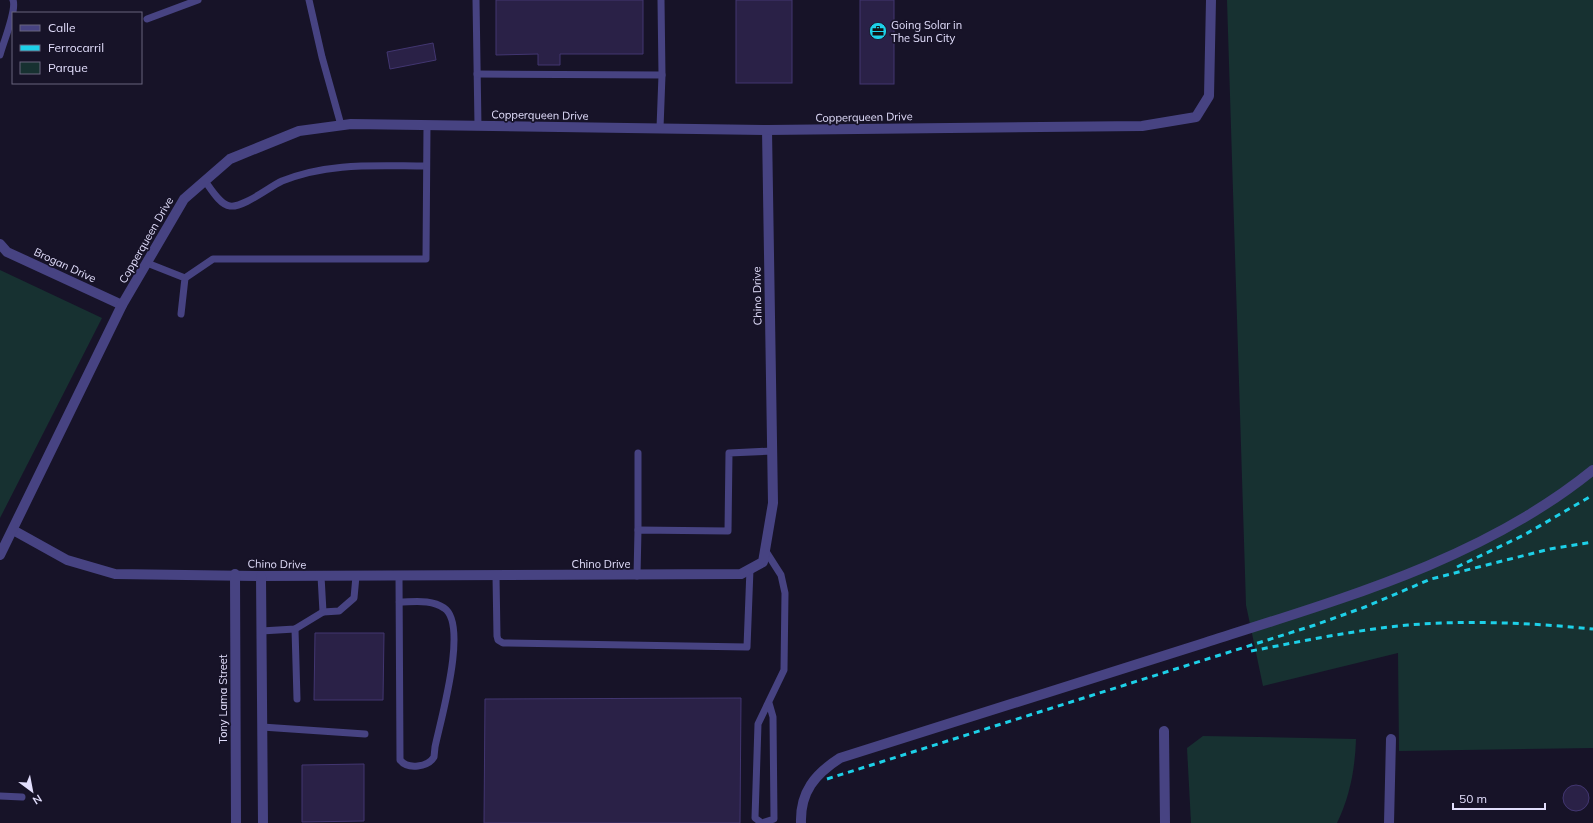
<svg xmlns="http://www.w3.org/2000/svg" width="1593" height="823" font-family="Mulish,sans-serif">
<style>
.green{fill:#173131}
.building{fill:#2a2147;stroke:#423671}
.lines{fill:none;stroke-linecap:round;stroke-linejoin:round}
.service{stroke:#474382;stroke-width:7}
.minor{stroke:#474382;stroke-width:10}
.rail{stroke:#1dd0e8;stroke-width:3;stroke-dasharray:6 5;stroke-linecap:butt}
.labels{text-anchor:middle;stroke-width:3.5;stroke-linejoin:round;paint-order:stroke}
.poi-label{font-size:11px;fill:#e2defc;stroke:#171328;text-anchor:start}
.street-label{font-size:11px;fill:#e2defc;stroke:#171328}
</style>
<rect width="100%" height="100%" fill="#171328"/>
<g class="green">
<polygon points="1227,0 1593,0 1593,748 1399,751 1398,653 1263,686 1246,605"/>
<polygon points="0,270 102,318 0,518"/>
<path d="M1203,736L1356,739C1355,769 1350,796 1337,823H1191L1187,748Z"/>
</g>
<g class="building">
<polygon points="496,0 643,0 643,54 560,54 560,65 538,65 538,54 496,55"/>
<rect x="736" y="0" width="56" height="83"/>
<rect x="860" y="0" width="34" height="84"/>
<polygon points="433,43 436,60 390,69 387,52"/>
<polygon points="315,633 384,633 383,700 314,700"/>
<polygon points="741,698 740,823 484,823 485,699"/>
<polygon points="364,764 364,821 302,822 302,765"/>
<circle cx="1576" cy="798" r="13"/>
</g>
<g class="lines">
<g class="service">
<polyline points="309,0 322,57 341,125"/>
<polyline points="476,0 478,126"/>
<polyline points="147,19 198,0"/>
<path d="M0,55C3,43 17,10 13,0"/>
<polyline points="477,74 662,75"/>
<polyline points="660,128 662,75 661,0"/>
<path d="M205,181C211,189 220,205 230,206C243,208 269,187 282,181C329,162 376,166 426,166"/>
<polyline points="147,263 185,278 181,314"/>
<polyline points="185,278 213,259 426,259 427,125"/>
<polyline points="638,453 638,530"/>
<polyline points="765,550 781,575 785,593 784,670 758,724 755,818 762,823 774,819 773,717 769,703"/>
<polyline points="321,576 323,612"/>
<path d="M399,576L400,760C408,770 428,767 434,757L435,747C440,722 469,624 444,608C431,599 414,602 399,602"/>
<polyline points="496,576 497,636 498,640 503,643 747,647 750,569"/>
<polyline points="637,576 638,530 728,531 729,453 772,451"/>
<polyline points="295,629 297,699"/>
<polyline points="261,631 295,629 323,612 339,611 354,598 356,576"/>
<polyline points="262,727 365,734"/>
<polyline points="0,796 22,797"/>
</g>
<g class="minor">
<polyline points="0,244 7,252 122,305"/>
<polyline points="13,530 67,560 115,574 261,576 741,574 763,562 773,503 767,130"/>
<polyline points="0,555 122,305 184,199 230,159 299,131 351,124 767,130 1142,126 1196,117 1209,96 1211,0"/>
<polyline points="235,574 236,823"/>
<polyline points="261,576 263,823"/>
<polyline points="1164,731 1165,823"/>
<path d="M801,823C800,792 815,774 840,758C961,720 1081,682 1201,644C1337,600 1481,561 1593,470"/>
<polyline points="1389,823 1391,739"/>
</g>
<g class="rail">
<polyline points="1457,567 1524,535 1593,495"/>
<path d="M1251,651C1303,641 1355,630 1408,625C1469,620 1532,623 1593,629"/>
<polyline points="827,779 1315,625 1365,607 1431,579 1550,549 1593,542"/>
</g>
</g>
<defs>
<symbol id="office-disc" viewBox="-11 -11 22 22"><circle r="9.5" fill="#1dd0e8" stroke="#171328"/><path d="M-6-3h4V-5.5h4V-3h4V5H-6ZM-1-4.5V-3h2v-1.5ZM-6 0V1H6V0Z" fill="#111"/></symbol>
</defs>
<g fill-rule="evenodd">
<use href="#office-disc" x="868" y="21" width="20" height="20"/>
</g>
<g class="labels">
<g class="poi-label">
<text x="891" y="29">Going Solar in<tspan x="891" dy="13">The Sun City</tspan></text>
</g>
<g class="street-label">
<text transform="translate(540 115) rotate(1)" y="4">Copperqueen Drive</text>
<text transform="translate(864 117) rotate(-1)" y="4">Copperqueen Drive</text>
<text transform="translate(146 240) rotate(-60)" y="4">Copperqueen Drive</text>
<text transform="translate(65 265) rotate(25)" y="4">Brogan Drive</text>
<text transform="translate(757 296) rotate(-91)" y="4">Chino Drive</text>
<text transform="translate(277 564) rotate(1)" y="4">Chino Drive</text>
<text x="601" y="568">Chino Drive</text>
<text transform="translate(223 699) rotate(-90)" y="4">Tony Lama Street</text>
</g>
</g>
<rect x="12" y="12" width="130" height="72" fill="#171328" stroke="#68647d"/>
<rect x="20" y="25" width="20" height="6" fill="#474382" stroke="#68647d"/>
<text x="48" y="32" font-size="12" fill="#e2defc">Calle</text>
<rect x="20" y="45" width="20" height="6" fill="#1dd0e8" stroke="#68647d"/>
<text x="48" y="52" font-size="12" fill="#e2defc">Ferrocarril</text>
<rect x="20" y="62" width="20" height="12" fill="#173131" stroke="#68647d"/>
<text x="48" y="72" font-size="12" fill="#e2defc">Parque</text>
<g transform="translate(32 791) rotate(148)" stroke="#171328" stroke-width="3" paint-order="stroke">
<path d="M0-3L7 15L0 10L-7 15Z" fill="#e2defc"/>
<text y="-6" font-size="11" font-weight="bold" text-anchor="middle" fill="#e2defc">N</text>
</g>
<path d="M1453 803v6h92v-6" fill="none" stroke="#e2defc" stroke-width="2"/>
<text x="1459" y="803" font-size="12" fill="#e2defc" stroke="#171328" stroke-width="3" paint-order="stroke">50 m</text>
</svg>
